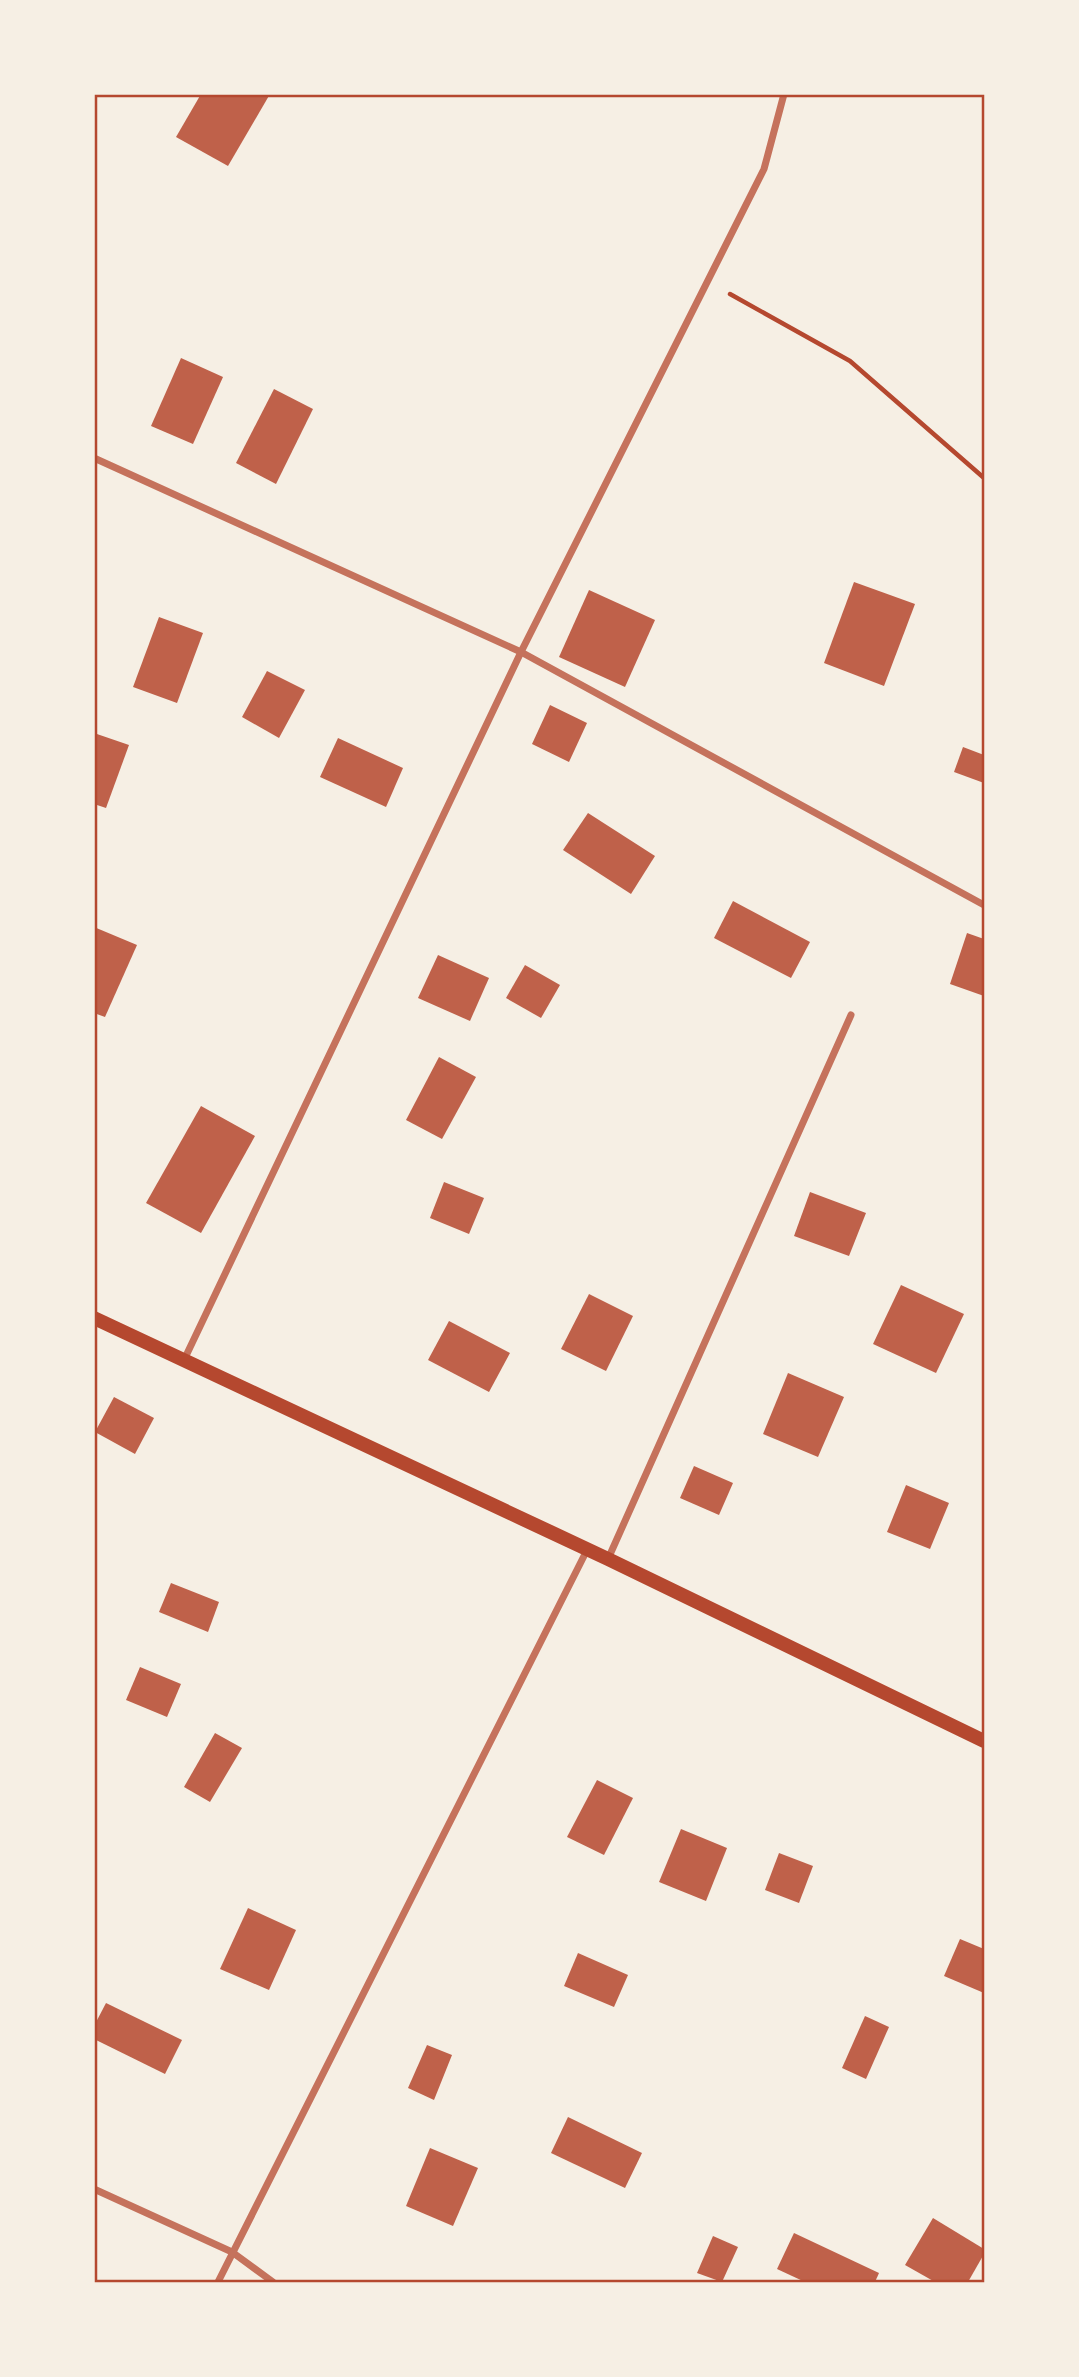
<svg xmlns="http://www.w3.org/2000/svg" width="1079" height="2377" font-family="Commissioner,sans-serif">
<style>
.building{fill:#bf614a}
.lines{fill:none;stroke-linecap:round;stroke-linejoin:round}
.path{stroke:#b5482f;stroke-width:4.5}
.minor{stroke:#c5725c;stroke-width:7}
.secondary{stroke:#b5482f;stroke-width:14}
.neatline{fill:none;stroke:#b5482f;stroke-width:2.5}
</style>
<rect width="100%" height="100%" fill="#f6efe4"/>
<g class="building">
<polygon points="201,94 270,94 228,166 176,137"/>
<polygon points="181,358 223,377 193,444 151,426"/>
<polygon points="274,389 313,409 276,484 236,463"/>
<polygon points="854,582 915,604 884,686 824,663"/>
<polygon points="589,590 655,620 625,687 559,657"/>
<polygon points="159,617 203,633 177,703 133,687"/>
<polygon points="267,671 305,690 279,738 242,717"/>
<polygon points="550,705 587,723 569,762 532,744"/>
<polygon points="94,733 129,745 106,808 94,804"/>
<polygon points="338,738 403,768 386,807 320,777"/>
<polygon points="963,747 984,755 984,783 954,772"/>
<polygon points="588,813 655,856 631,894 563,850"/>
<polygon points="733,901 810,942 791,978 714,938"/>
<polygon points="94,927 137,945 105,1017 94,1013"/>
<polygon points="967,933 984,939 984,996 950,984"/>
<polygon points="438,955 489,978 470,1021 418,998"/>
<polygon points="525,965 560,985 541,1018 506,998"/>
<polygon points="439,1057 476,1077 442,1139 406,1120"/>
<polygon points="201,1106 255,1136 201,1233 146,1203"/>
<polygon points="444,1182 484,1198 469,1234 430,1218"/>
<polygon points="810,1192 866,1213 849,1256 794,1236"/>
<polygon points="901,1285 964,1314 936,1373 873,1344"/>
<polygon points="589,1294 633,1316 606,1371 561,1349"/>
<polygon points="449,1321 510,1353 489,1392 428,1360"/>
<polygon points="788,1373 844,1397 818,1457 763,1434"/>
<polygon points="114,1397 154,1418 135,1454 95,1432"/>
<polygon points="694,1466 733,1483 719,1515 680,1498"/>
<polygon points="906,1485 949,1503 930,1549 887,1532"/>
<polygon points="171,1583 219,1602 208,1632 159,1612"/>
<polygon points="140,1667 181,1684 167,1717 126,1700"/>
<polygon points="215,1733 242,1748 210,1802 184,1787"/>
<polygon points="597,1780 633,1798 604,1855 567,1837"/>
<polygon points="681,1829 727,1848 706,1901 659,1882"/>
<polygon points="779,1853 813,1866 799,1903 765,1890"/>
<polygon points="248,1908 296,1930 269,1990 220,1969"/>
<polygon points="960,1939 984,1949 984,1993 944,1976"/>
<polygon points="578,1953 628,1975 614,2007 564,1986"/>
<polygon points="106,2003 182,2040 165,2074 94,2039 94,2026"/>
<polygon points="865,2016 889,2027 866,2079 842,2068"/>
<polygon points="427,2045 452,2055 434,2100 408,2088"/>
<polygon points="568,2117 642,2153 625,2188 551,2153"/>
<polygon points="430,2148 478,2168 453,2226 406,2206"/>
<polygon points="933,2218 984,2249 984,2254 968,2282 935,2282 905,2265"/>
<polygon points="794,2233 879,2273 875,2282 805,2282 777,2269"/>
<polygon points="713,2236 738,2247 722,2282 697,2273"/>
</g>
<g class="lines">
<polyline class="path" points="730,294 850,361 984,478"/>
<g class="minor">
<polyline points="94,458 521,652 984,905"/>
<polyline points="184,1360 521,652 764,169 784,94"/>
<polyline points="608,1559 851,1015"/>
<polyline points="94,2189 232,2252 273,2282"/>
<polyline points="218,2282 587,1550"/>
</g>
<polyline class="secondary" points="94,1318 608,1559 984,1741"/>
</g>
<rect width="1079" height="2377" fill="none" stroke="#f6efe4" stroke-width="192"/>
<rect x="96" y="96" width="887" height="2185" class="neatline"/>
</svg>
